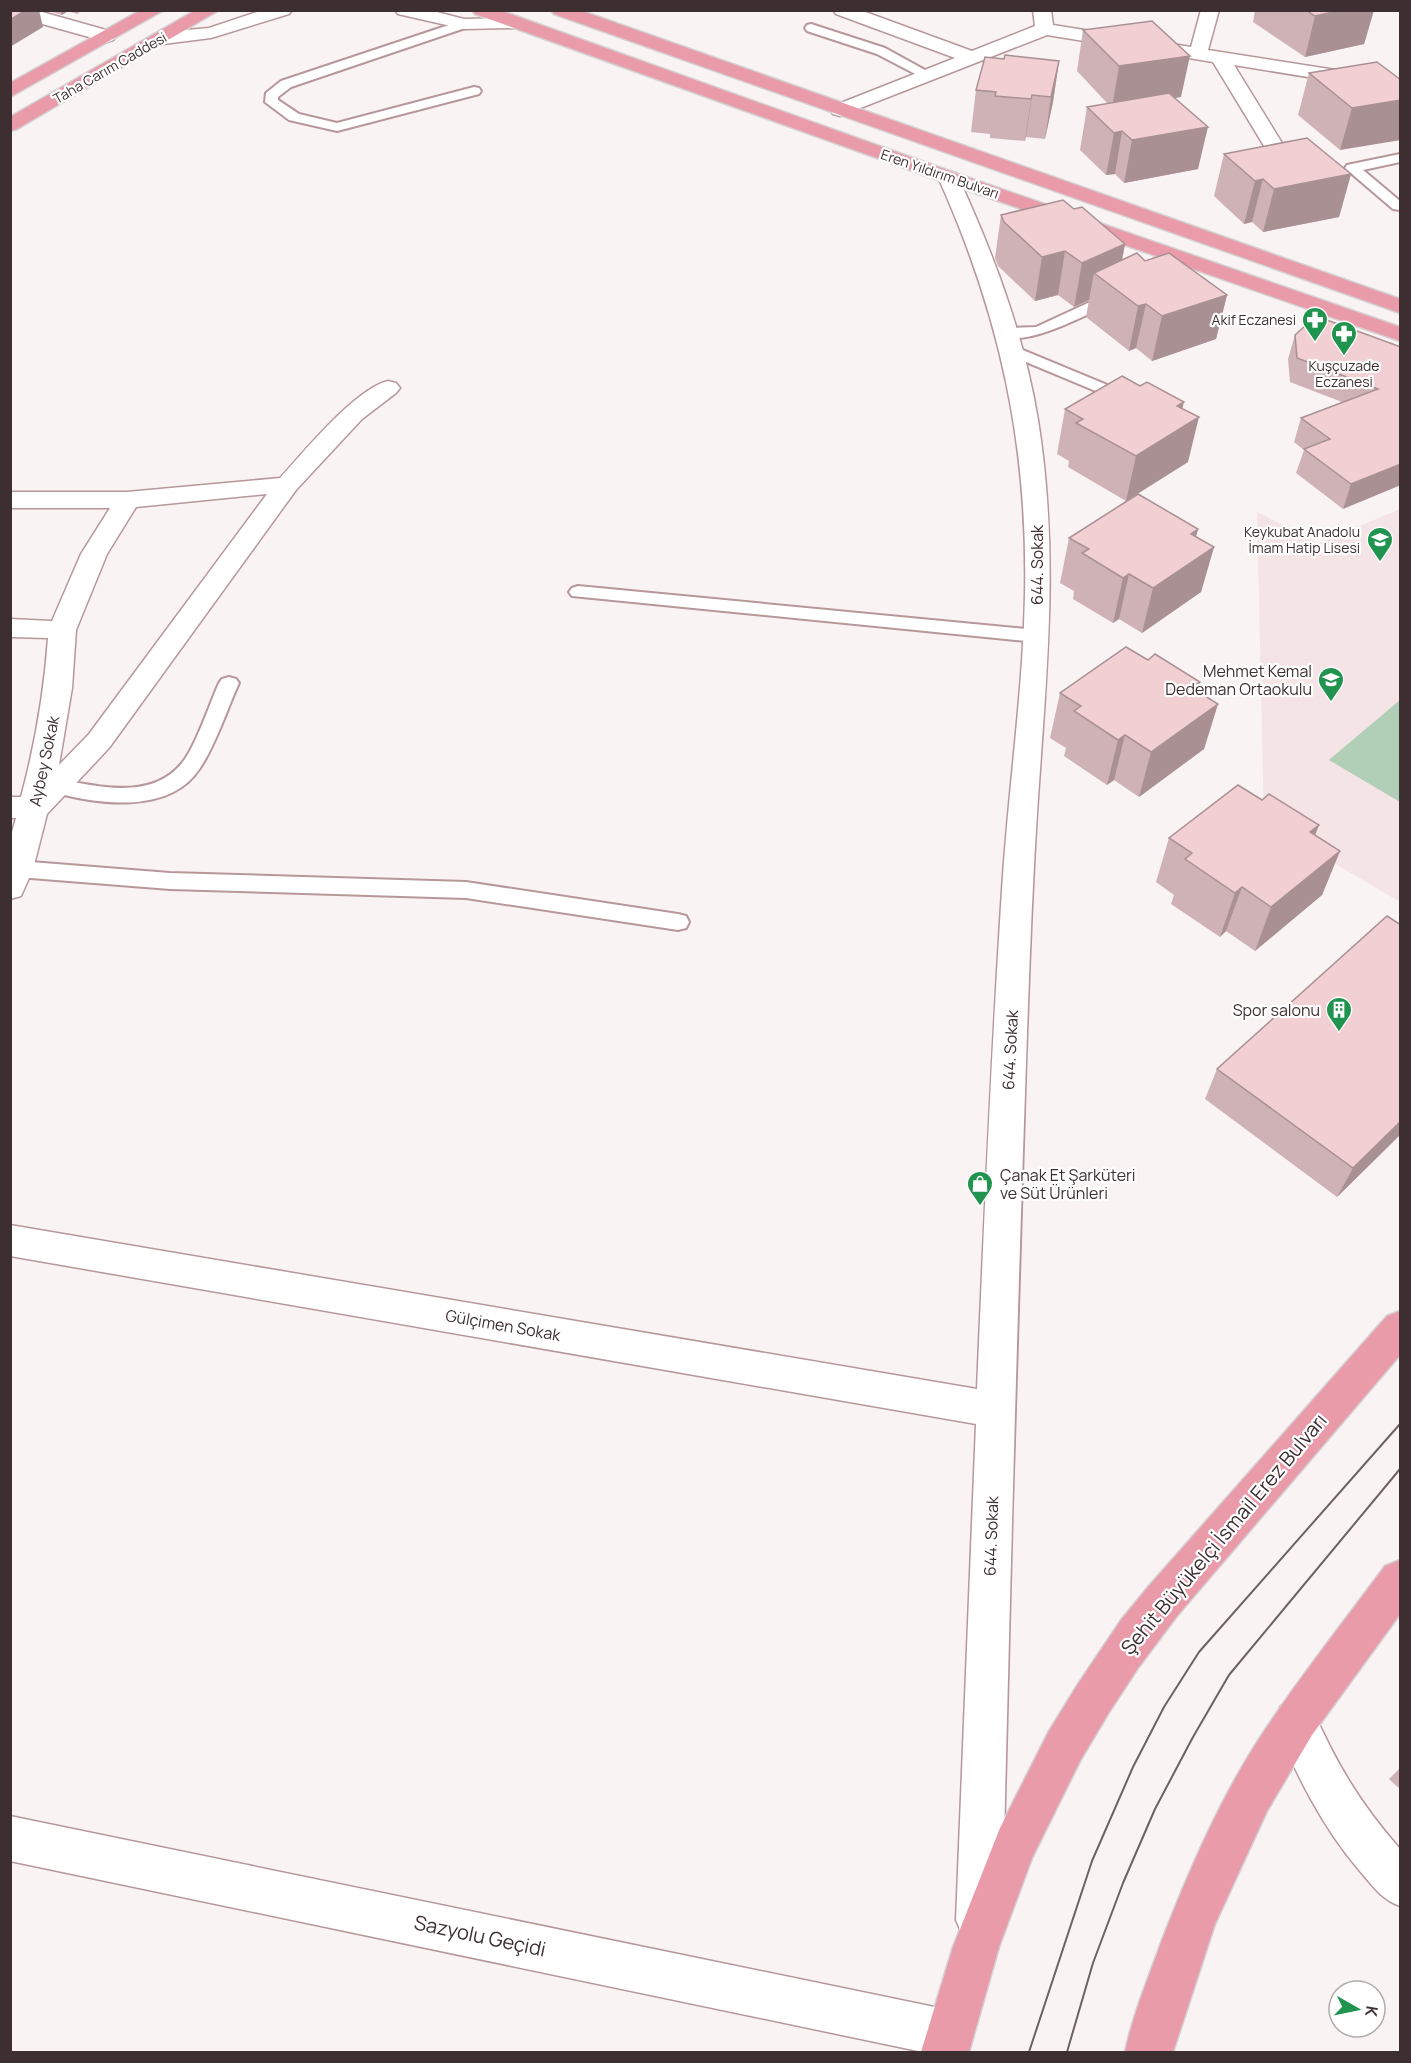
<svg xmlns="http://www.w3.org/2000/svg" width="1411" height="2063" font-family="Manrope,sans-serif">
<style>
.built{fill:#f5e4e5}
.green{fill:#b1ceb7}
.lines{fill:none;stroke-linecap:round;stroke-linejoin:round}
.lane-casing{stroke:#b7979a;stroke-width:4}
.street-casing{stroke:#b7979a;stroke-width:3}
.primary-casing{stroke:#d4d1d2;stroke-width:3}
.lane{fill:#fff;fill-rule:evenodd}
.street{fill:#fff;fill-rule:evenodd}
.primary{fill:#e99baa;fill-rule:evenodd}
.tram{stroke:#6d6163;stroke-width:2}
.wall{fill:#cfb2b5}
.shaded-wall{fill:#a99193}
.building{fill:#f1cfd2;stroke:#a99193;stroke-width:1.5}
.labels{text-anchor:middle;stroke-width:4.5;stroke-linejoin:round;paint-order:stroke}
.far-street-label{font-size:14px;fill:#3d2f31;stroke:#fff}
.far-poi-label{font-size:14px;fill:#3d2f31;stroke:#fff;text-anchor:end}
.street-label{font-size:16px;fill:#3d2f31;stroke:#fff}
.poi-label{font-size:16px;fill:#3d2f31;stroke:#fff;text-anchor:end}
.near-street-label{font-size:20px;fill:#3d2f31;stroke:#fff}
</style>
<rect width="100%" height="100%" fill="#faf3f4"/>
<polygon class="built" points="1400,509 1400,902 1264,822 1257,512 1319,543"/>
<polygon class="green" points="1400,700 1400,802 1329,760"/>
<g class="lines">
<defs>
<g id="lane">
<polygon points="464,20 468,21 470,24 468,27 291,87 278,97 278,100 299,114 337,123 474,87 479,88 481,91 479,94 337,131 289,120 265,102 266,93 281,81"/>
<polygon points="811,24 885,48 934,75 933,78 923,78 877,54 807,31 805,28 807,25"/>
<polygon points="1400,154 1400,162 1363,170 1400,201 1400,210 1393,209 1345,168 1347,165"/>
<path d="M1116,290L1124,295L1121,298C1100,308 1019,353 1001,333L1009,328L1036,327Z"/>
<polygon points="1013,346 1134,396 1136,399 1128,404 1122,402 1007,354 1005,351 1007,348"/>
<polygon points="578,586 1036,630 1043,632 1045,636 1043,640 1036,642 572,596 569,592 572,588"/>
<path d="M229,677L236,679L239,683C227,709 216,744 200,768C169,816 95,804 49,791L46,786L49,781L56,779C98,786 151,801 182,763C195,748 210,703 219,683L222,679Z"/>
<polygon points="18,861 170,873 466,882 678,914 686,916 689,922 686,928 678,930 466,898 170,889 18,877 10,874 11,864"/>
</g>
<g id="street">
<polygon points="10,10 35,10 113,32 116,36 113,40 107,42 10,15"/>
<polygon points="263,10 292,10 289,14 211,38 163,44 157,42 154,38 157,34 163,32 209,28"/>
<polygon points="395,10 429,10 464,19 516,18 522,19 525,23 522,27 516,28 464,29 398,14"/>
<polygon points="833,10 860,10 972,51 1035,26 1033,10 1051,10 1053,25 1191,47 1201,10 1219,10 1208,50 1400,80 1400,92 1234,65 1298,169 1295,173 1281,173 1278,169 1213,62 1047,35 840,116 833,114 830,110 833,106 955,58 836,14"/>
<path d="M948,171L955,173L958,177C994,255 1024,335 1038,420C1059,551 1047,667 1038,798C1032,886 1029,975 1026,1063C1016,1349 1009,1634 1002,1920L995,1936L979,1943L963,1936L956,1920L976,1424L10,1256V1225L977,1389C984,1223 991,1057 1002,890C1008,792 1023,694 1025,595C1028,444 1000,315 938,177L941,173Z"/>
<path d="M388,381L396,383L400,388L396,393L362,419L296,490L109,748L47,814L33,869L21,896L10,899V839L16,818H10V797H21C35,745 44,693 48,638L10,637V619L52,621L81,554L110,508H10V492H127L280,478C304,452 355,389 388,381ZM267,494L89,734L59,765L72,688L76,630L107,554L136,507Z"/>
<path d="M1296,1699L1311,1706C1336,1763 1359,1802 1400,1849V1906C1382,1900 1372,1885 1359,1870C1321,1825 1297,1776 1274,1721L1281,1706Z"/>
<polygon points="10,1816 949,2010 966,2017 973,2034 966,2051 962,2052 923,2052 10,1861"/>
</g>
<g id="primary">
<polygon points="141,10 164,10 10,97 10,83"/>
<polygon points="196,10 219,10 17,129 10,131 10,117"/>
<polygon points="472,10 499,10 955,173 1400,327 1400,341 941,181 475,14"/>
<polygon points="551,10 579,10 1400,299 1400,313 554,14"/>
<polygon points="1400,1311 1400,1355 1177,1616 1138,1668 1108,1714 1080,1761 1032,1858 999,1947 969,2052 921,2052 953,1947 1000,1828 1049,1731 1078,1684 1121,1620 1148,1587 1387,1316"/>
<path d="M1400,1560V1614L1312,1735L1267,1811L1215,1924L1173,2052H1125C1133,2014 1149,1977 1162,1940C1189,1871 1219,1801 1259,1739C1298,1679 1343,1623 1385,1566Z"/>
</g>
</defs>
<use href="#lane" class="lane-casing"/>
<use href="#street" class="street-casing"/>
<use href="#primary" class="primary-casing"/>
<use href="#lane" class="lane"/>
<use href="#street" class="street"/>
<use href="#primary" class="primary"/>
<g class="tram">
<polyline points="1029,2052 1092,1861 1133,1767 1164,1707 1199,1652 1400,1424"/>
<polyline points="1067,2052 1093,1963 1123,1883 1155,1809 1193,1737 1229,1675 1400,1469"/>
</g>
</g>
<g class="wall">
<polygon points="45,10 83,10 77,14 68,11 62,15"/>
<polygon points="1255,10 1374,10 1364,44 1305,57 1253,22"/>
<polygon points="1083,30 1181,97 1175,98 1198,169 1124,183 1115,174 1106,175 1080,150 1087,107 1108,104 1077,71"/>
<polygon points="1004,59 1059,61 1053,102 1045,139 1026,137 1025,141 990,138 990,134 971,132 976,90"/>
<polygon points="1377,62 1340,150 1298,115 1309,73"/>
<polygon points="1224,154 1351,174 1339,217 1263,232 1252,222 1244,224 1214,196"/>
<polygon points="1074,209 1125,244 1122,260 1145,261 1227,295 1216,339 1152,361 1136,348 1129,351 1086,317 1089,300 1074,307 1058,295 1035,301 998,266 995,258 1001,215"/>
<polygon points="1295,335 1401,347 1343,509 1296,473 1304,450 1294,442 1301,418 1342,402 1290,382 1288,359"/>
<polygon points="1065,409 1183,409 1188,462 1126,501 1068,467 1069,461 1057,454"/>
<polygon points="1198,529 1196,536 1214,547 1201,592 1142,633 1119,619 1113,623 1073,599 1074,591 1060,583 1069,538"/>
<polygon points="1148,660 1200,682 1197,691 1218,704 1204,749 1139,797 1114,780 1107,785 1064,756 1066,748 1050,738 1060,693"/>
<polygon points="1315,835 1340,851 1322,895 1255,951 1226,931 1220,937 1171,904 1174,895 1156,882 1169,838"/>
<polygon points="1401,925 1401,1134 1337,1197 1205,1099 1217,1069"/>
<polygon points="1401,1767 1401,1790 1389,1779"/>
</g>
<g class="shaded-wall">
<polygon points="26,10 39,10 43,27 10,47 10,20"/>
<polygon points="60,10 68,10 68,11 62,15"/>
<polygon points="1342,10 1374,10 1364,44 1305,57 1315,16"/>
<polygon points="1190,56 1181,97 1112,108 1119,66"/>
<polygon points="1059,61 1053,102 1045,139 1051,97"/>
<polygon points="1032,95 1026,137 1025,141 1031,99"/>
<polygon points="1401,100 1401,140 1340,150 1352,108"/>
<polygon points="1208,127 1198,169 1124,183 1132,140"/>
<polygon points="1122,131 1115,174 1106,175 1114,133"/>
<polygon points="1351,174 1339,217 1263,232 1274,189"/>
<polygon points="1263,179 1252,222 1244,224 1255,181"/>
<polygon points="1125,244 1117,287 1094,273 1089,300 1074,307 1082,263"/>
<polygon points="1065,251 1058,295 1035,301 1042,257"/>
<polygon points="1227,295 1216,339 1152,361 1162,316"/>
<polygon points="1146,304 1136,348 1129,351 1138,306"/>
<polygon points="1184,402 1177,431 1199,417 1188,462 1126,501 1136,456 1177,406"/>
<polygon points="1401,464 1401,485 1343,509 1351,484"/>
<polygon points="1198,529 1189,564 1214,547 1201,592 1142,633 1153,588 1191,534"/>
<polygon points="1129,574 1119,619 1113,623 1123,578"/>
<polygon points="1200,682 1187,726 1218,704 1204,749 1139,797 1151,752 1192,688"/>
<polygon points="1125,735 1114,780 1107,785 1118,740"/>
<polygon points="1319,825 1302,870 1310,832"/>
<polygon points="1340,851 1322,895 1255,951 1271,907"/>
<polygon points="1242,887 1226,931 1220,937 1235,893"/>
<polygon points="1401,1121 1401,1134 1337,1197 1353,1168"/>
</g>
<g class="building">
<polygon points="10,10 26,10 10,20"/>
<polygon points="1306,10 1342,10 1315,16"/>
<polygon points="1152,21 1190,56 1119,66 1083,30"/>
<polygon points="1005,55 1059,61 1051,97 1032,95 1031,99 995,96 996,92 976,90 985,57 1004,59"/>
<polygon points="1377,62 1401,80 1401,100 1352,108 1309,73"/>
<polygon points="1169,93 1208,127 1132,140 1122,131 1114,133 1087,107"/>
<polygon points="1307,138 1351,174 1274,189 1263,179 1255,181 1224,154"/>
<polygon points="1063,200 1074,209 1082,207 1125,244 1082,263 1065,251 1042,257 1004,222 1001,215"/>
<polygon points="1137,253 1145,261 1169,253 1227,295 1162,316 1146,304 1138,306 1094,273"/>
<polygon points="1316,316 1401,347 1401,464 1351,484 1304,449 1330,439 1301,418 1378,389 1297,358 1295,335"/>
<polygon points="1122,376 1140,386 1147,382 1184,402 1177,406 1199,417 1136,456 1076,423 1083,419 1065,409"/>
<polygon points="1138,494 1198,529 1191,534 1214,547 1153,588 1129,574 1123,578 1082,553 1089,549 1069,538"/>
<polygon points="1126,647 1148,660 1155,654 1200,682 1192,688 1218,704 1151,752 1125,735 1118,740 1074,711 1081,706 1060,693"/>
<polygon points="1238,785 1262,800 1269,794 1319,825 1310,832 1340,851 1271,907 1242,887 1235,893 1185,859 1192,853 1169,838"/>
<polygon points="1387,916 1401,925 1401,1121 1353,1168 1217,1069"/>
</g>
<defs>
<symbol id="pharmacy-pin" viewBox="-11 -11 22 30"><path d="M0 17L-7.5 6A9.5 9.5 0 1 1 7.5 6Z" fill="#20934e" stroke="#fff"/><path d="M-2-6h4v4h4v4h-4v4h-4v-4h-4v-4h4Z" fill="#fff"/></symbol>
<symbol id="school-pin" viewBox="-11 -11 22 30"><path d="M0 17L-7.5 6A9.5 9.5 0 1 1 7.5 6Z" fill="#20934e" stroke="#fff"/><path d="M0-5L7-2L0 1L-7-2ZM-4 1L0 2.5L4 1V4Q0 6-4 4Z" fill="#fff"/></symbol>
<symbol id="building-pin" viewBox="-11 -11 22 30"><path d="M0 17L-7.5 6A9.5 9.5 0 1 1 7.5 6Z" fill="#20934e" stroke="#fff"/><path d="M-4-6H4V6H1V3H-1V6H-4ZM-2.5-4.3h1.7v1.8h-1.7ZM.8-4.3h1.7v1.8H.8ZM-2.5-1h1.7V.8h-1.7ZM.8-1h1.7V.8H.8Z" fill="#fff"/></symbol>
<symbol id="shop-pin" viewBox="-11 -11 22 30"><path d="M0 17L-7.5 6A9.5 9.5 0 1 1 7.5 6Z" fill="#20934e" stroke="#fff"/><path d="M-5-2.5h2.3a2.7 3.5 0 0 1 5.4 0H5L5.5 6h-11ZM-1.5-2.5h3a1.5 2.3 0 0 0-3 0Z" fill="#fff"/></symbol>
</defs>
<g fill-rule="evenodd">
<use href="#pharmacy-pin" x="1300" y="305" width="30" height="40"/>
<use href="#pharmacy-pin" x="1329" y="319" width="30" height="40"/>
<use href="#school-pin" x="1365" y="525" width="30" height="40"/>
<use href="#school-pin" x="1316" y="665" width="30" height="40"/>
<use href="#building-pin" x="1324" y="995" width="30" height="40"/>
<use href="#shop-pin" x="965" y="1169" width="30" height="40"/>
</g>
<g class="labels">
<g class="far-street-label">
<text transform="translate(110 68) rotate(-30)" y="5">Taha Carım Caddesi</text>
<text transform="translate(940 174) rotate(19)" y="5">Eren Yıldırım Bulvarı</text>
</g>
<g class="far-poi-label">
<text x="1296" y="325">Akif Eczanesi</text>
<text x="1344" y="371" text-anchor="middle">Kuşçuzade<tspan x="1344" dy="16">Eczanesi</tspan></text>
<text x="1360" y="537">Keykubat Anadolu<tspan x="1360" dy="16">İmam Hatip Lisesi</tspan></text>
</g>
<g class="street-label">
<text transform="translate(1037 565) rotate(-90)" y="6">644. Sokak</text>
<text transform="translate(44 761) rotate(-78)" y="6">Aybey Sokak</text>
<text transform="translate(1010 1050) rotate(-87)" y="6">644. Sokak</text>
<text transform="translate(503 1325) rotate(10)" y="6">Gülçimen Sokak</text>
<text transform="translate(991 1536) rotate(-88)" y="6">644. Sokak</text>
</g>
<g class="poi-label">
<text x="1312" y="677">Mehmet Kemal<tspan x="1312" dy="18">Dedeman Ortaokulu</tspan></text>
<text x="1320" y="1016">Spor salonu</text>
<text x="1000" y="1181" text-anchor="start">Çanak Et Şarküteri<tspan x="1000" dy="18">ve Süt Ürünleri</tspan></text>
</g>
<g class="near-street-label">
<text transform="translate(1224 1534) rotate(-50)" y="7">Şehit Büyükelçi İsmail Erez Bulvarı</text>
<text transform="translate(480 1936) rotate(12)" y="7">Sazyolu Geçidi</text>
</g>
</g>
<rect width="1411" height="2063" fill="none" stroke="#3d2f31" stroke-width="24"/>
<g transform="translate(1357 2009) rotate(99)"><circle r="28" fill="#ffffff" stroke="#b1acad" stroke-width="1.5"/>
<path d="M0-4.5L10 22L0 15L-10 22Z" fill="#20934e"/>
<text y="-9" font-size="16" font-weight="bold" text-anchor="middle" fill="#3d2f31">K</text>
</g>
</svg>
